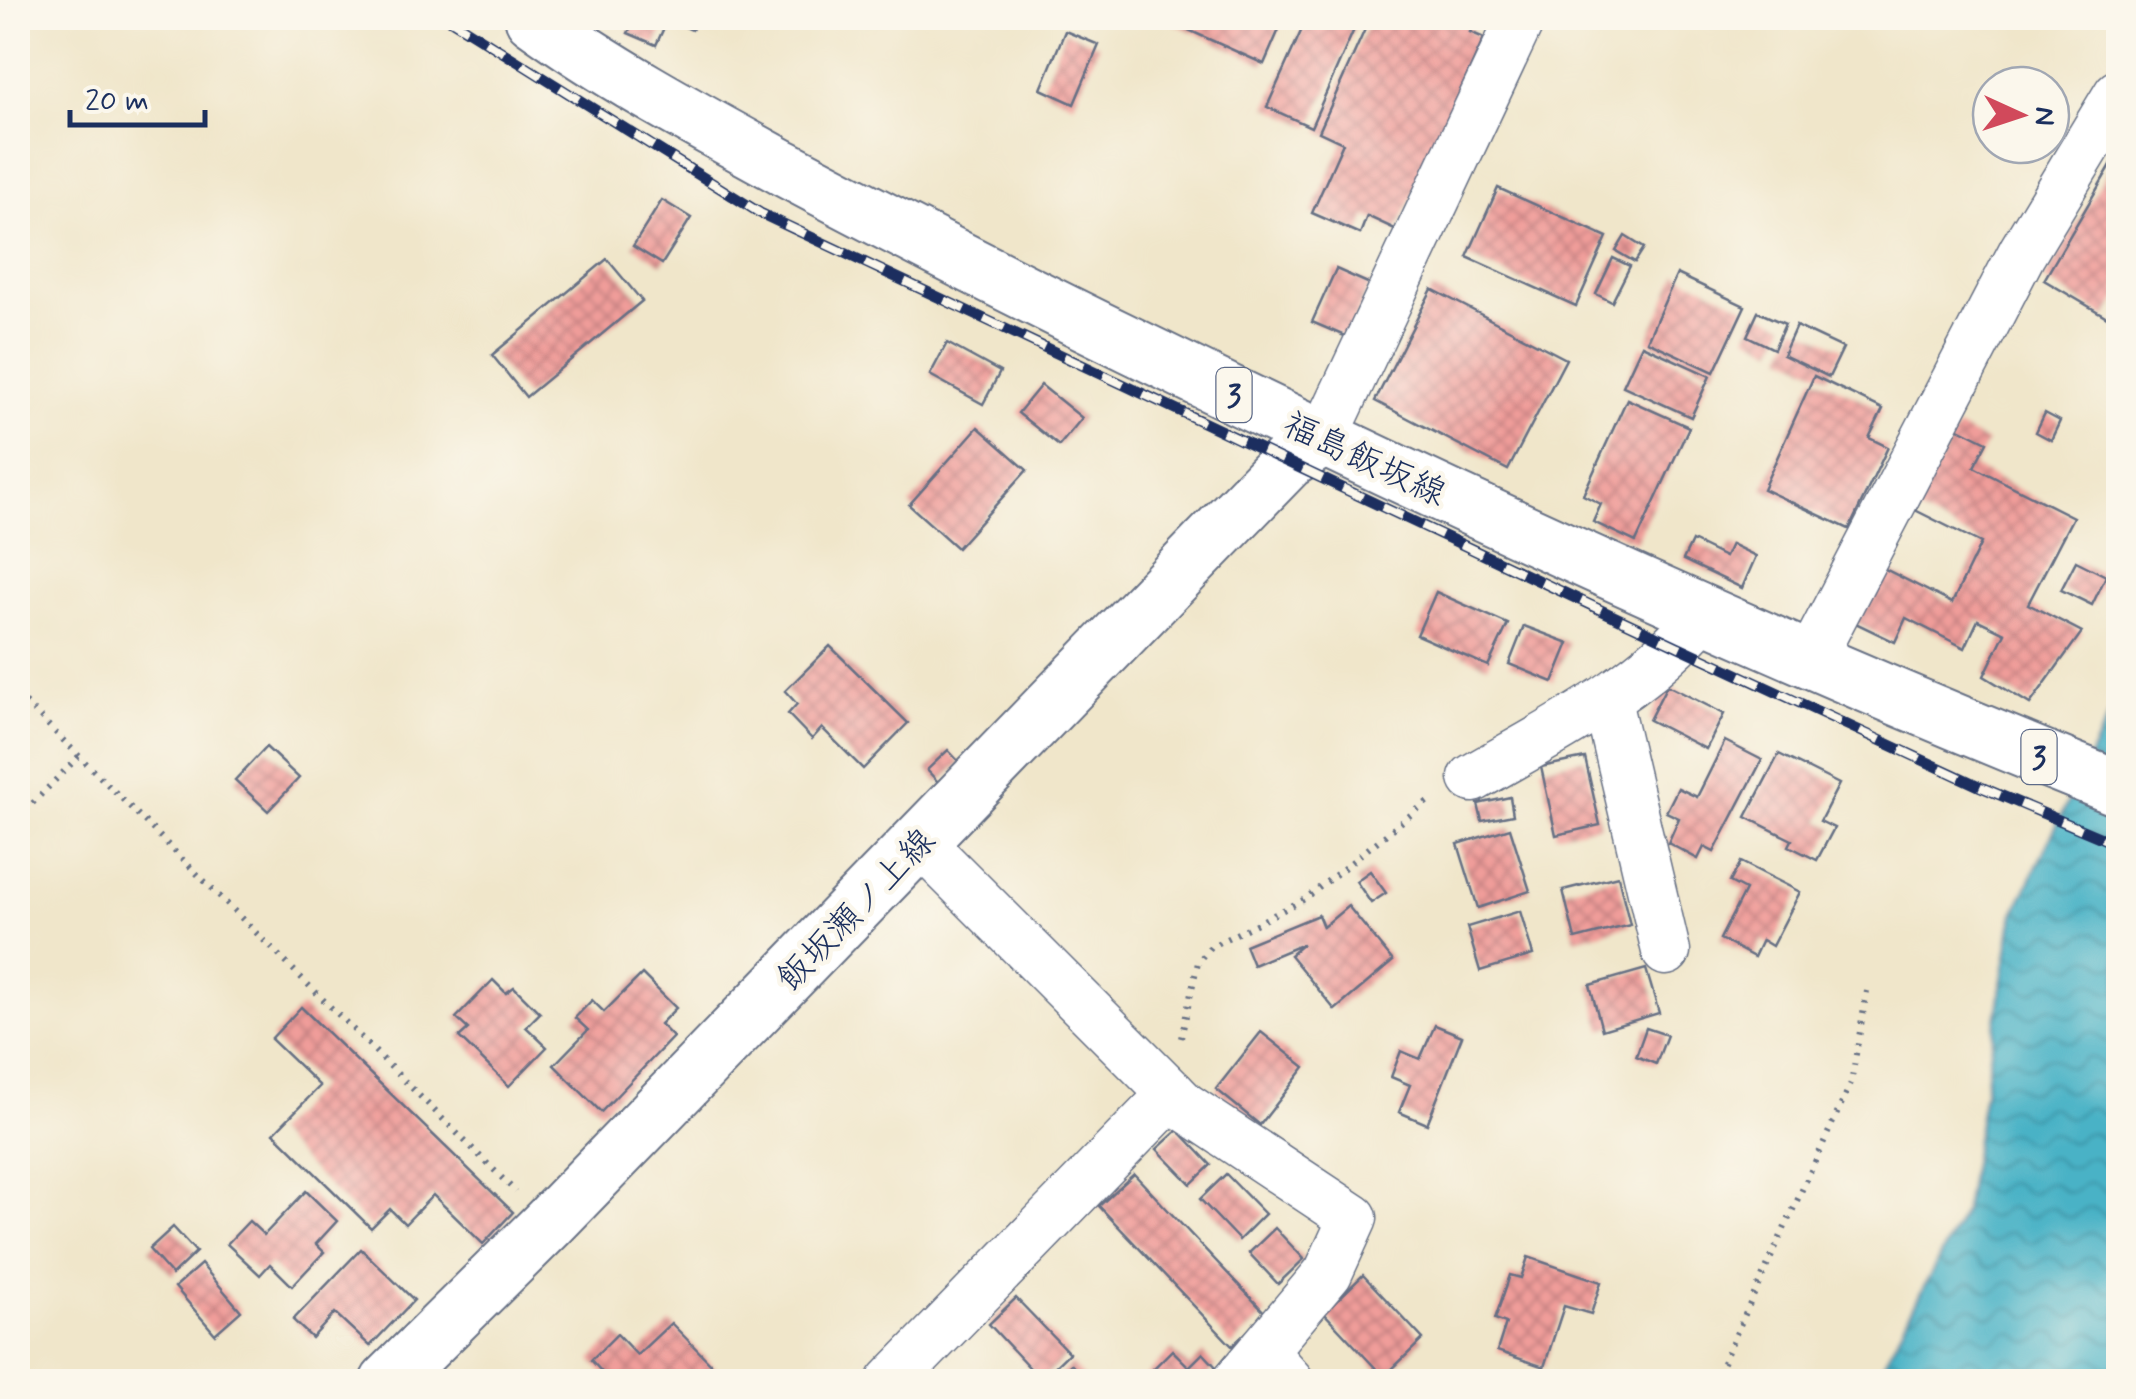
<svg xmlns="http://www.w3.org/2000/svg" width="2136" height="1399" font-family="Mynerve,'Klee One',sans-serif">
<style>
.water{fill:url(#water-waves);stroke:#327092;stroke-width:2.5}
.building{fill:url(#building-cross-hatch)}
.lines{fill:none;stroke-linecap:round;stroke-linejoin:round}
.minor-casing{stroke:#666f84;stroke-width:51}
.secondary-casing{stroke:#666f84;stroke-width:59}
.primary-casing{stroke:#666f84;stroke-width:59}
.path{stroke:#666f84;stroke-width:6;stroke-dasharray:2.5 8;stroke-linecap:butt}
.minor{stroke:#fff;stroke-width:48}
.secondary{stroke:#fff;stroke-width:55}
.primary{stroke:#fff;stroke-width:55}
.rail-casing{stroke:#1b2f5e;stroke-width:11}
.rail{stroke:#fbf7ec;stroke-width:8;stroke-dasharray:22;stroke-linecap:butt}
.labels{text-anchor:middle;stroke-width:9;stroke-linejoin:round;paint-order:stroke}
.shield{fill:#fbf7ec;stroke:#5e6b89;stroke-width:2.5}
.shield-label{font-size:32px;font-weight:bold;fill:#1b2f5e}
.street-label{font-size:35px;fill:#1b2f5e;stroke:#fbf7ec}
</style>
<defs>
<pattern id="water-waves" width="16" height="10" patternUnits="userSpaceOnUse" patternTransform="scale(2.5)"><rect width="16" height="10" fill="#48b2c6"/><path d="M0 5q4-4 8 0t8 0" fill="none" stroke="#3b91a4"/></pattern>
<pattern id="building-cross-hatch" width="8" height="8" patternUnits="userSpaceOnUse" patternTransform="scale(2.5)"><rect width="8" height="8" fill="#f09d9a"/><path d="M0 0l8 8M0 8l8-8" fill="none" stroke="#c28081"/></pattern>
</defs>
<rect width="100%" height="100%" fill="#fbf7ec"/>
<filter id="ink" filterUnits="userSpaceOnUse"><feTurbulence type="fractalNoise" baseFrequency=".01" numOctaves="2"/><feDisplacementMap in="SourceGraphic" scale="20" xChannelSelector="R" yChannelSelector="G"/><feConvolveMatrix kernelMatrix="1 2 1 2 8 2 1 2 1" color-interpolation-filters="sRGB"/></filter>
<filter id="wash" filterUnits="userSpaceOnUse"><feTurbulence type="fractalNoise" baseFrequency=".0048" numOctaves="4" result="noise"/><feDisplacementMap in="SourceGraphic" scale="40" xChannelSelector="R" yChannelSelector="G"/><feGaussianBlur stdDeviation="2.25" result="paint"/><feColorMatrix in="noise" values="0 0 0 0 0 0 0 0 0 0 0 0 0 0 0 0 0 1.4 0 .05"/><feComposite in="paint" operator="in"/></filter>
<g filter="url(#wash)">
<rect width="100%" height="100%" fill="#f0e6ca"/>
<polygon class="water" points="2118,697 2118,1381 1874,1382 1964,1211 2014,914"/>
<g id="blocks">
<g class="building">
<polygon points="635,18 698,18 692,30 668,19 656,45 628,33"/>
<polygon points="1162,18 1284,18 1264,64"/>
<polygon points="1307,18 1359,18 1311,127 1267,107"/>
<polygon points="1370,18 1476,18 1470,32 1484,38 1397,230 1367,216 1360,234 1312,213 1343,143 1319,132"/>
<polygon points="1065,31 1099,45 1074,104 1041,89"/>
<polygon points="2118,153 2118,298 2107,317 2044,280"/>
<polygon points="1498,188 1607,237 1576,306 1467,257"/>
<polygon points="662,200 691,218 662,264 633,246"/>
<polygon points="1625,236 1644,248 1635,262 1616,251"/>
<polygon points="1613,258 1630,266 1612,302 1596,294"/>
<polygon points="607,259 642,301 526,397 492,355"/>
<polygon points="1336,269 1370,284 1347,337 1312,322"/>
<polygon points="1677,274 1745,306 1714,372 1647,341"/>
<polygon points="1432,289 1566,359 1508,470 1375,401"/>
<polygon points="1758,312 1785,324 1774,349 1747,336"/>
<polygon points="1796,326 1843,348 1829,377 1783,355"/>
<polygon points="947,343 1000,372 983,404 930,375"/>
<polygon points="1642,345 1710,376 1691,417 1623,386"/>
<polygon points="1814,376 1883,409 1869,438 1888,447 1849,529 1763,489"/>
<polygon points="1041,385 1082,418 1059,446 1018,413"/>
<polygon points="1627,399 1689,427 1636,542 1593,522 1601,504 1583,495"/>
<polygon points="2045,413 2060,421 2051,440 2036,432"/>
<polygon points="978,427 1027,470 957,548 909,505"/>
<polygon points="1957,427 1987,442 1974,467 2073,517 2028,604 2082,632 2030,704 1984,676 2005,633 1978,620 1965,648 1906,618 1895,642 1847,619 1875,564 1952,603 1981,543 1915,510"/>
<polygon points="1692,541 1725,557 1731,544 1756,556 1742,588 1683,560"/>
<polygon points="2076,561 2106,576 2092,605 2061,590"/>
<polygon points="1436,592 1508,624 1488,666 1417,635"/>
<polygon points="1524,626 1569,643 1553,682 1509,664"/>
<polygon points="830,646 908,723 863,769 822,728 812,739 788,714 797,704 785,691"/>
<polygon points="1667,685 1724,714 1706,749 1649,720"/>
<polygon points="1725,741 1762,760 1714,852 1704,847 1698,859 1668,843 1679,818 1666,812 1678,788 1697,797"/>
<polygon points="266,747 299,778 268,811 235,780"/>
<polygon points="948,750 960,763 939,783 927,770"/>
<polygon points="1779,754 1839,784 1820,821 1834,828 1817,860 1789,846 1792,840 1746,817"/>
<polygon points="1585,758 1600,825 1556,835 1541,767"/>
<polygon points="1510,797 1513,815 1482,821 1478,804"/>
<polygon points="1510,828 1530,891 1478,908 1458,844"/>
<polygon points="1741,862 1800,892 1772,946 1762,940 1754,957 1720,939 1745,890 1730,882"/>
<polygon points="1370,871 1386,893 1371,903 1356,881"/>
<polygon points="1618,876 1630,925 1575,939 1563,890"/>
<polygon points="1348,906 1393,961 1335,1010 1290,955 1303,944 1253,965 1245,945 1318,915 1323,927"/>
<polygon points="1520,911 1533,955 1480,971 1467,927"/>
<polygon points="1646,969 1659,1013 1602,1030 1590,985"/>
<polygon points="642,974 676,1008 660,1024 673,1037 601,1112 554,1065 588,1030 575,1018 592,1000 604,1012"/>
<polygon points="493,980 506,993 514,987 540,1013 526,1027 547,1047 509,1086 459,1037 468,1029 456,1018"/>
<polygon points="301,1007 513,1212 483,1244 433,1195 405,1224 390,1209 371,1228 274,1133 320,1086 271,1039"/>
<polygon points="1435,1025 1462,1036 1427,1124 1399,1112 1410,1085 1391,1077 1401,1051 1420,1059"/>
<polygon points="1646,1028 1667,1035 1656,1064 1636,1056"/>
<polygon points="1261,1032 1305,1067 1260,1125 1216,1089"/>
<polygon points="1178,1130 1211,1165 1191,1184 1157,1149"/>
<polygon points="1134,1174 1266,1314 1232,1346 1099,1206"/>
<polygon points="1226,1174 1265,1214 1239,1240 1200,1199"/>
<polygon points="306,1191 337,1221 316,1244 324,1252 292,1286 270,1264 260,1275 227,1244 249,1221 264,1235"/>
<polygon points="173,1227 196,1252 172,1275 149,1249"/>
<polygon points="1275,1228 1304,1259 1278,1284 1249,1253"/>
<polygon points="361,1249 414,1300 370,1346 335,1313 312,1338 293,1320"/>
<polygon points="1528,1257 1601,1282 1591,1314 1564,1306 1544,1367 1497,1351 1506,1323 1495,1319 1510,1275 1521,1278"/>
<polygon points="201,1264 241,1311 215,1334 175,1287"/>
<polygon points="1363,1275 1423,1339 1384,1377 1324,1313"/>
<polygon points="1016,1298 1069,1353 1041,1380 989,1324"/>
<polygon points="671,1323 716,1369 703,1382 611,1382 591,1360 617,1334 637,1355"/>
<polygon points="1172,1350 1189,1367 1203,1353 1216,1367 1201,1382 1140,1382"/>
<polygon points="1071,1364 1087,1382 1053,1382"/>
</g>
</g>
</g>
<g filter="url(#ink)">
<use href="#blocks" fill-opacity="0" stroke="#666f84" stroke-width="2.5"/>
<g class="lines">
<defs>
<g id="minor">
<polyline points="1323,439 1521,18"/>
<polyline points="1810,660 2022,253 2118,94"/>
<polyline points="1607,701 1666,951"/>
<path d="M1473,778C1556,730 1642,688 1704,614"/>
<polyline points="920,842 1184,1106 1353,1218 1328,1273 1236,1382"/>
<polyline points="1263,1352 1290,1382"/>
<polyline points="891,1382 1172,1094"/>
</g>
<polyline id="secondary" points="388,1382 548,1224 1288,461 1323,439"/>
<path id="primary" d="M533,18C612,75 698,121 784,168C899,229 1014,288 1131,345C1455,504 1783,655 2118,788"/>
</defs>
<use href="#minor" class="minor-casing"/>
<use href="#secondary" class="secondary-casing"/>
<use href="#primary" class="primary-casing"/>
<g class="path">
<polyline points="18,695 516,1192"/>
<polyline points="18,818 80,755"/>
<polyline points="1181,1038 1198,962 1210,947 1305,899 1433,797"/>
<polyline points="1714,1382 1851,1083 1867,991"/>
</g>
<use href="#minor" class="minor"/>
<use href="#secondary" class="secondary"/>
<use href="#primary" class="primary"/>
<defs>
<polyline id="rail" points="448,18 760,213 1677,646 1981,787 2118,845"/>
</defs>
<use href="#rail" class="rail-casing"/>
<use href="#rail" class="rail"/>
</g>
</g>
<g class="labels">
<g class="shield">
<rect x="1216.5" y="368" width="35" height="54" rx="8"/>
<rect x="2021.5" y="730" width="35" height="54" rx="8"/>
</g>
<g class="shield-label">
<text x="1234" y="406">3</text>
<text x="2039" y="768">3</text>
</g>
<g class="street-label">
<text transform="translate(1365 458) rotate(25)" y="12">福島飯坂線</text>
<text transform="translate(855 909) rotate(-46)" y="12">飯坂瀬ノ上線</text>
</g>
</g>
<rect width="2136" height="1399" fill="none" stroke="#fbf7ec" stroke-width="60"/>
<g transform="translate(2021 115) rotate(93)"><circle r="48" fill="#fbf7ec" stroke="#a1a7b3" stroke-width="2.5"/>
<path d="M0-8L18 38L0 25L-18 38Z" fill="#d1495b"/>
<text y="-15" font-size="28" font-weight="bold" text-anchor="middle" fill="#1b2f5e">N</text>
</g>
<path d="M70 110v15h135v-15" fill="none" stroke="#1b2f5e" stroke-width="5"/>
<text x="85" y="110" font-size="30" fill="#1b2f5e" stroke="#fbf7ec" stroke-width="8" paint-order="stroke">20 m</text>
</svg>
